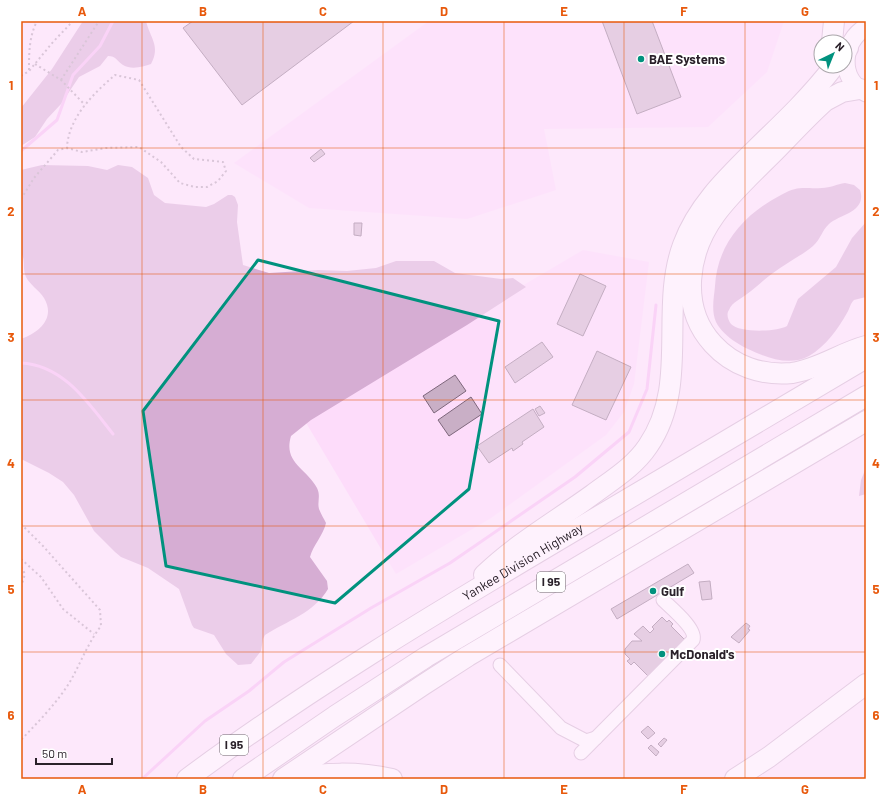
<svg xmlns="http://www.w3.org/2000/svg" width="887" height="800" font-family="Barlow,sans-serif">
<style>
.built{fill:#fddcfa}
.green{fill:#d6add3}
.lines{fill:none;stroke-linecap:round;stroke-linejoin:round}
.stream{stroke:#f6baf2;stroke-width:3}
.building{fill:#c9afc6;stroke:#7e677c}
.minor-casing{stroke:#cab1c8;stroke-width:15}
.major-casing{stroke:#cab1c8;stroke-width:19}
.highway-casing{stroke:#cab1c8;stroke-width:22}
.path{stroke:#ae9dad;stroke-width:2;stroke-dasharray:2 3;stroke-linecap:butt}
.minor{stroke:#fff;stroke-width:13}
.major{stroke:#fff;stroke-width:17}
.highway{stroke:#fff;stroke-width:20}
.marked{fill:none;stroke:#00927e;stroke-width:3;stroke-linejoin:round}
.grid{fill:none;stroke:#e8590c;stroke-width:1;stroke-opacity:0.55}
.poi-dot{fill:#00927e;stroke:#fff;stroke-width:1.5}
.labels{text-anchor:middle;stroke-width:4;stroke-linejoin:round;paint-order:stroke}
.shield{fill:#fff;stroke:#6a646a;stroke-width:1}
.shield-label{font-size:12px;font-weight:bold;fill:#2a212a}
.poi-label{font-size:13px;font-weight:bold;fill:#2a212a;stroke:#fff;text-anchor:start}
.street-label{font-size:13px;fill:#2a212a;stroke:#fff}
.neatline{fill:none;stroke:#e8590c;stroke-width:1.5}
.grid-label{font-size:13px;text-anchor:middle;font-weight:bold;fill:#e8590c}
</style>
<rect width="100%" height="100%" fill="#fde8fb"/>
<g class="built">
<polygon points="429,21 784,21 767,72 708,127 544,129 556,190 467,219 309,208 234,163"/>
<polygon points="583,250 649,262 634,384 624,412 606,435 491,518 396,574 302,416"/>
</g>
<g class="green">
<path d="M83,21H146C150,38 161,46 151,64C143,67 131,70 123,65C117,61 116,56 108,56L100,66L79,77L61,104L47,119L35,137L21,146V108L52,69Z"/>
<path d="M42,165L88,166L107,170L118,165L132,167L148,178L154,195L165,203L206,207L214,204L228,195H232L235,197L238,205L237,222L243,265L269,273L318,270L347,271L376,268L396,261H434L455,273L501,279L513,278L526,287L467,325L311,420L291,436C283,463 306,468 317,488C321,496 317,502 319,509C321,514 324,519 326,523C323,536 313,545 310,557L327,581L328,589C314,613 287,621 265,635L263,639L261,651L251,664L238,665L226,654L214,635L194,628L192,625L179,589L148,568L121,557L115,552L94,531L74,495L63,482L49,473L21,459V339C39,333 56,318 44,298C39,290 29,284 26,277C22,269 26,259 21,253V170Z"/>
<path d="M845,183L854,185L860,190C867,212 841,214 829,224C822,230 821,239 813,246C801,256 786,263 773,273C764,279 756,288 747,294C741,299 732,302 729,310C726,314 728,320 731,324C739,333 777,332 787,326L798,299L836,267L852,238L866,222V297L854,300C850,304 850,308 847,313C838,329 826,346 809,356C795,364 777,361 762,355C746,349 724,338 716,322C711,310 714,298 715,286C717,245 744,214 781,195C799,185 803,189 822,188C830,188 837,184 845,183Z"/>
<polygon points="866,468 866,494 859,496 861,480"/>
</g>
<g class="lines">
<g class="stream">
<polyline points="21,151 57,120 73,75 100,46 113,21"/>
<path d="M21,363C64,365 89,404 113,434"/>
<polyline points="142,779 205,721 249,691 284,662 371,608 450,563 575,477 629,432 647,389 656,305"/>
</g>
</g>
<g class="building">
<polygon points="193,21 354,21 242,105 183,28"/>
<polygon points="602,21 652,21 681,97 637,114"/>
<polygon points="321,149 325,154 314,162 310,158"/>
<polygon points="354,223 362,223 361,236 354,235"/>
<polygon points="580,274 606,286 583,336 557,324"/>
<polygon points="542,342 553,357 515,383 505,367"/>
<polygon points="597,351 631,367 606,420 572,405"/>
<polygon points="455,375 466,391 434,413 423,396"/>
<polygon points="471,397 482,414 449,436 438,420"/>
<polygon points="540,406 545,413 539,416 535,409"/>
<polygon points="533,409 544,427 522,442 523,444 513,451 512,448 489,463 477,446"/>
<polygon points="688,564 694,573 617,619 611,609"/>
<polygon points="710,581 712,599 702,600 699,582"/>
<polygon points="662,617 667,622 669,620 673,624 671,626 687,642 650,678 634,662 631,665 627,661 630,659 625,654 625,649 632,641 642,641 634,634 643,626 650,633 654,629 652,627"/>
<polygon points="746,623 750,626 748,629 750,630 739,643 731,637"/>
<polygon points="648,726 655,733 648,739 641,732"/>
<polygon points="664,738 667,740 661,747 658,744"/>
<polygon points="651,745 659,752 656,756 648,748"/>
</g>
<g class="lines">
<defs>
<g id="minor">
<polyline points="500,665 561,728 586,741 596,738"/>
<path d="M581,753L693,640C697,629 671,608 663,600"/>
</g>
<path id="major" d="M866,27C841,42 838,79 866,93"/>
<g id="highway">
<polyline points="832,42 834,21"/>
<polyline points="845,52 848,48"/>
<path d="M860,89L842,92L825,101C806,118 789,137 771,155C752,174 731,193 715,215C688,252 679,307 713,344C733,366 762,376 792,373C819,369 840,353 866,346"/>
<path d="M484,575C516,544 556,521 592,495C612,480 634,467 648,446C690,385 659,310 683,245C698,204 730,175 760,145C786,120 812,95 834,66"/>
<path d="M288,778C324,773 356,771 392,779"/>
<path id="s1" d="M187,779C307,690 434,614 562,538C663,478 765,418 866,358"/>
<polyline points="243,779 335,716 426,657 866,396"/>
<polyline points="283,779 423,685 468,656 866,421"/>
<polyline points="735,779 769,757 866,684"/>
</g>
</defs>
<use href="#minor" class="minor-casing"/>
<use href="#major" class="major-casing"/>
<use href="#highway" class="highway-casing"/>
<g class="path">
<polyline points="35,64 61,80 85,105"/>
<path d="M29,70C29,53 29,37 37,21"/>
<polyline points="21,76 29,71 53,42 73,21"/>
<polyline points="61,80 99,21"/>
<path d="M21,199L34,178L58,150L67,148L82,152L106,148L139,147L161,162L180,183L195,187H207L218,181L226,171L223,162L194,159L181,147L139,80L115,75C94,93 68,118 67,148"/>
<path d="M21,524L43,546L100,610L101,626C88,643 81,662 71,680C58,702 38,722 21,740"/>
<polyline points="21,559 41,577 63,609 94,634"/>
<polyline points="21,567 25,574 21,587"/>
</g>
<use href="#minor" class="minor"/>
<use href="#major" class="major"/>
<use href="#highway" class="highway"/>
</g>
<path d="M0 0H887V800H0ZM258,260L499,321L469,489L335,603L166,566L143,411Z" fill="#fde8fb" fill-opacity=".55" fill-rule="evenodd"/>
<path class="marked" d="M258,260L499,321L469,489L335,603L166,566L143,411Z"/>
<path class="grid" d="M142,21V779M263,21V779M383,21V779M504,21V779M624,21V779M745,21V779M21,148H866M21,274H866M21,400H866M21,526H866M21,652H866"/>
<g class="poi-dot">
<circle cx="641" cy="59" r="4"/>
<circle cx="653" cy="591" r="4"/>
<circle cx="662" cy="654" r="4"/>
</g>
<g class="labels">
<g class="shield">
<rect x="537" y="572" width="28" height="20" rx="3"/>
<rect x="220" y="735" width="28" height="20" rx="3"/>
</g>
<g class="shield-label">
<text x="551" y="586">I 95</text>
<text x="234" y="749">I 95</text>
</g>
<g class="poi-label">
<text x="649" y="64">BAE Systems</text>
<text x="661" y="596">Gulf</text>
<text x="670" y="659">McDonald's</text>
</g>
<g class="street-label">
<text dy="5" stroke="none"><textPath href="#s1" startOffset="400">Yankee Division Highway</textPath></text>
</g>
</g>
<rect width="887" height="800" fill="none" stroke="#ffffff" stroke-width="44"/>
<g transform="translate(833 54) rotate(43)"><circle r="19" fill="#ffffff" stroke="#aaa6aa"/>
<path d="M0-3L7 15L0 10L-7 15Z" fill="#00927e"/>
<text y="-6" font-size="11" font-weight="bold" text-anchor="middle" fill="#2a212a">N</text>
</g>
<path d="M36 758v6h76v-6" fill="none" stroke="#2a212a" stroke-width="2"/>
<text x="42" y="758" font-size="12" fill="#2a212a" stroke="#ffffff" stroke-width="3" paint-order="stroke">50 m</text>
<rect x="22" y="22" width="843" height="756" class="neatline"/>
<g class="grid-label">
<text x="82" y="16">A</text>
<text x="203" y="16">B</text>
<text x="323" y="16">C</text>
<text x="444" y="16">D</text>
<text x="564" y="16">E</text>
<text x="684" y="16">F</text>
<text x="805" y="16">G</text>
<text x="11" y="90">1</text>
<text x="876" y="90">1</text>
<text x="11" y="216">2</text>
<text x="876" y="216">2</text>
<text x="11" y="342">3</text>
<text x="876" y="342">3</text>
<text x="11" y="468">4</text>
<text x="876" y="468">4</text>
<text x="11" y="594">5</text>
<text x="876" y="594">5</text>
<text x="11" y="720">6</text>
<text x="876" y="720">6</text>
<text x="82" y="794">A</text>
<text x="203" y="794">B</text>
<text x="323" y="794">C</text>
<text x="444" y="794">D</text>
<text x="564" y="794">E</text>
<text x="684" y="794">F</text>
<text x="805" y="794">G</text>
</g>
</svg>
